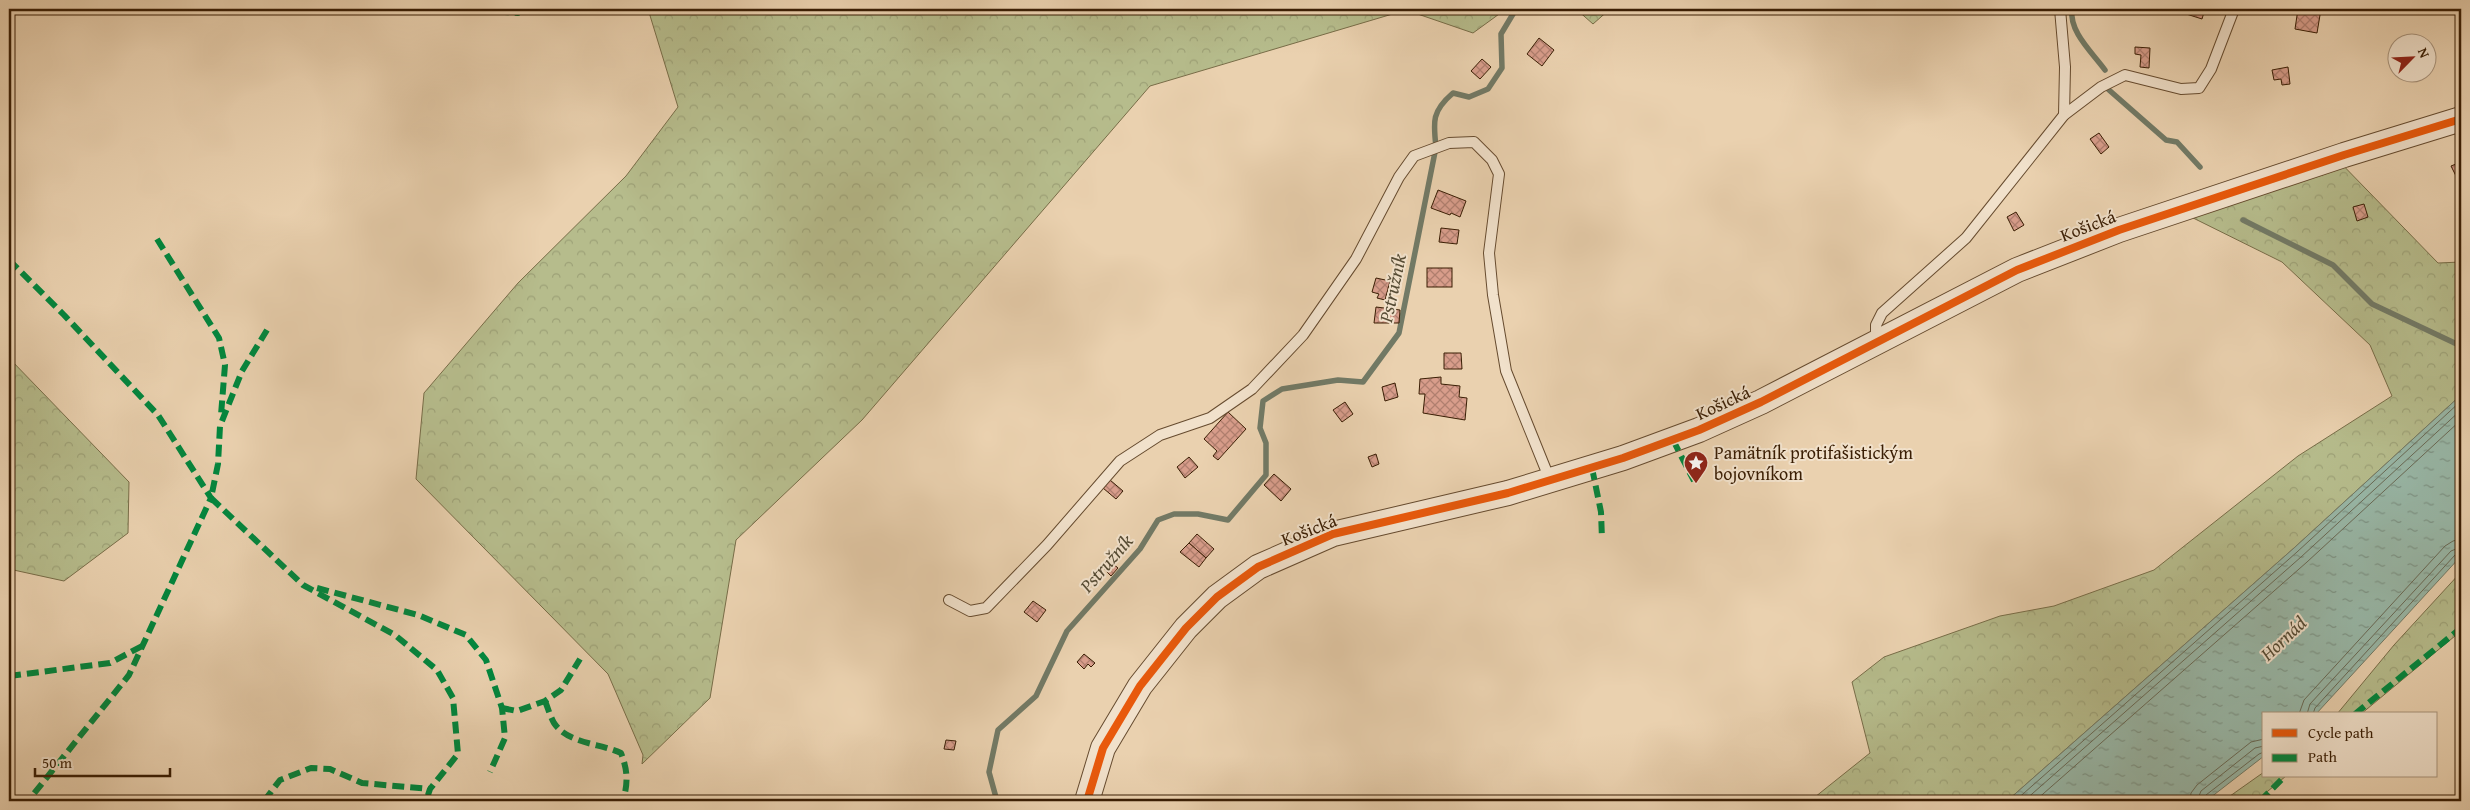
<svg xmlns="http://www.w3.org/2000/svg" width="2470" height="810" font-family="'Gentium Book Plus',serif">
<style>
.forest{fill:url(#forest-crowns);stroke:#786d48}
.water{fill:url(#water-ripples);stroke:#727a66}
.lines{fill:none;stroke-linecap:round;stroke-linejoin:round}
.shore{stroke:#696a56;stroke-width:1}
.stream{stroke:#727a66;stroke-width:5.5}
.building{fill:url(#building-cross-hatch);stroke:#3a1e04}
.service-casing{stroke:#664b2f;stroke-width:12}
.tertiary-casing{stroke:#664b2f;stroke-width:26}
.service{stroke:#f1e1cb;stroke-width:10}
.tertiary{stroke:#f1e1cb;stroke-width:24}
.quiet{stroke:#00873e;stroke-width:6;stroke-dasharray:12 6;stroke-linecap:butt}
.cycleway-casing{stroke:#f1e1cb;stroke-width:11}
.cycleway{stroke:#e8590c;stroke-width:8}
.labels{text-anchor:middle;stroke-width:4;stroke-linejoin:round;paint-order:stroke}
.street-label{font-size:18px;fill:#3a1e04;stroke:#f1e1cb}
.poi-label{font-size:18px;fill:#3a1e04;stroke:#f1e1cb;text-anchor:start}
.water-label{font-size:19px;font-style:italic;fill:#564c35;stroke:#f1e1cb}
</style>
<defs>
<pattern id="forest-crowns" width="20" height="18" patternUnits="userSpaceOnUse" patternTransform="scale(1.25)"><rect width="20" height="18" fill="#b6bc8c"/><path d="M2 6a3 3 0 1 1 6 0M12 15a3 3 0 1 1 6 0" fill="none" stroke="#9da177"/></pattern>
<pattern id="water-ripples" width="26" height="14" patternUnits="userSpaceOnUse" patternTransform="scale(1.25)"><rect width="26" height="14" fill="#98b7a7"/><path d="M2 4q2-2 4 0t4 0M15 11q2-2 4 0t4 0" fill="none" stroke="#7d9486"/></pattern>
<pattern id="building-cross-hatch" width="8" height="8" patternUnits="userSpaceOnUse" patternTransform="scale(1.25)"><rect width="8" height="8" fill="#d89d8b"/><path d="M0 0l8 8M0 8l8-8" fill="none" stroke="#b07f6f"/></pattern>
</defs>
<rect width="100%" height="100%" fill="#ead1af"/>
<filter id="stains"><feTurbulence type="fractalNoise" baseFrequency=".004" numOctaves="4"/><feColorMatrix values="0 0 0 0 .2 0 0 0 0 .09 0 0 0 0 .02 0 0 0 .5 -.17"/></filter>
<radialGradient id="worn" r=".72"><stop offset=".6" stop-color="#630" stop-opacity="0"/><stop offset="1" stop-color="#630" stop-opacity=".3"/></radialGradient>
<g class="forest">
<polygon points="648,9 1506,9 1473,33 1406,10 1150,86 862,420 736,540 710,698 642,764 643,755 608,674 416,479 424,393 518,283 626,176 678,107"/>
<polygon points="1576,9 1610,9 1593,24"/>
<polygon points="2332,154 2438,263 2461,262 2461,395 2294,548 2007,801 1800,801 1815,797 1870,753 1852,682 1884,657 2000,616 2054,606 2154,570 2298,456 2392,396 2370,345 2282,262 2175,209"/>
<polygon points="9,358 129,482 128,533 64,581 9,569"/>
<polygon points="2461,572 2461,631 2361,714 2337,714 2394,645"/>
<polygon points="2264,772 2264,776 2286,776 2256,801 2223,801"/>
</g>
<polygon class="water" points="2461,395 2461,556 2316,714 2264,714 2264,756 2206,801 2007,801 2294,548"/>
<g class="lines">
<g class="shore">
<polyline points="2299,714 2304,700 2445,546 2453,541 2461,539"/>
<polyline points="2307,714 2310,704 2451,551 2461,547"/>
<polyline points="2313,714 2315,708 2455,555 2461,553"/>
<polyline points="2015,801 2297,552 2461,401"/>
<polyline points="2024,801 2301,557 2461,410"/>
<polyline points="2035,801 2307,562 2461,420"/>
<polyline points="2190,801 2191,793 2197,785 2251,742 2264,739"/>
<polyline points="2197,801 2201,791 2255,748 2264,746"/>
<polyline points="2204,801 2206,795 2259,754 2264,752"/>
</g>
<g class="stream">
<path d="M2072,9C2069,32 2092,52 2105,70"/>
<polyline points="2109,90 2166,140 2177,142 2200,167"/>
<polyline points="2243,220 2333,265 2372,304 2461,346"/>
<path d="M997,801L989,772L998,730L1036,696L1067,631L1140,549L1158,520L1174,514H1198L1228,520L1266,475V443L1260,428L1263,401L1282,389L1338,380L1363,382L1399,333L1436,147C1433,121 1432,111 1453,93L1469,97L1488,89L1502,68L1501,34L1516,9"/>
</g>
</g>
<g class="building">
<polygon points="2181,9 2205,9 2202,19 2180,12"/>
<polygon points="2298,9 2321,9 2317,33 2295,29"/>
<polygon points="1539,38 1554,50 1542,66 1527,54"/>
<polygon points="2135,47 2150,48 2149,68 2140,67 2141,55 2135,54"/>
<polygon points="1482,59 1491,67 1480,79 1471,71"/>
<polygon points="2288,67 2290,84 2282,85 2281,79 2274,80 2272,70"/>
<polygon points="2099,133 2109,147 2101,154 2090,139"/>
<polygon points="2461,162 2461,173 2456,176 2451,166"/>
<polygon points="1438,190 1466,201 1460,217 1451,213 1450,215 1431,208"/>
<polygon points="2364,204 2368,217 2357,221 2353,207"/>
<polygon points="2016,212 2024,225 2014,231 2007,217"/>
<polygon points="1441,228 1459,230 1457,244 1439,242"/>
<rect x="1427" y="268" width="25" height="19"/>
<polygon points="1376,278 1390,281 1385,300 1377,298 1379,294 1372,292"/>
<polygon points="1376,307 1400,310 1399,323 1374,323"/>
<polygon points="1444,353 1461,353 1462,369 1444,369"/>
<polygon points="1441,377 1441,384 1460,386 1459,397 1467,398 1465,420 1423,413 1425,394 1419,394 1420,379"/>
<polygon points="1395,383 1398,397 1385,401 1382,387"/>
<polygon points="1345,402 1353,414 1342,422 1333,410"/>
<polygon points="1228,412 1246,429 1218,460 1213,456 1217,451 1204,439"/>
<polygon points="1376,454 1379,464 1372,467 1368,457"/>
<polygon points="1189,457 1198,467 1185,478 1177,467"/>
<polygon points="1274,474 1291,489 1281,501 1264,485"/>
<polygon points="1110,480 1123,491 1116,499 1103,488"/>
<polygon points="1197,534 1214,549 1206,558 1189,543"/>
<polygon points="1189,543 1206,558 1199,567 1180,552"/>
<polygon points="1111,562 1118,568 1111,576 1104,569"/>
<polygon points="1033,601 1046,610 1037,622 1024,612"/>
<polygon points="1084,654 1095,663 1091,667 1088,664 1084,669 1077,662"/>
<polygon points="946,740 956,741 954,750 944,749"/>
</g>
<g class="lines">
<defs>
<g id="service">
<polyline points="2060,9 2065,67 2064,115"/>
<polyline points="1876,342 1876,325 1882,313 1966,238 2064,115 2101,87 2125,75 2181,89 2199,88 2211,69 2234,9"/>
<polyline points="949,600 970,611 986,608 1047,545 1120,461 1160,435 1210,418 1252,389 1303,335 1356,259 1399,177 1414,156 1449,143 1474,142 1492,160 1499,174 1489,253 1493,295 1506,371 1550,480"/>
</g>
<polyline id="tertiary" points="1087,801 1103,748 1140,686 1186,628 1217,597 1258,567 1333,534 1508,493 1623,458 1699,430 1761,402 2017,270 2119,230 2344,155 2461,119"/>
</defs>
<use href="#service" class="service-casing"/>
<use href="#tertiary" class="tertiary-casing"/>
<use href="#service" class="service"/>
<use href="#tertiary" class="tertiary"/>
<g class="quiet">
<polyline points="461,9 518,13 521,9"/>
<polyline points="157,239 219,338 225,365 221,415"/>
<polyline points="9,260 64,315 158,415 211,498 129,675 28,801"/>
<polyline points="267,330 242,371 220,426 218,464 211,498 303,585 395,635 437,670 453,698 458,754 430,789 426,801"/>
<polyline points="1673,440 1694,481"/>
<polyline points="1592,468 1601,512 1602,539"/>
<polyline points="317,588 418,615 466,635 486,660 502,708 505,738 490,772"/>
<polyline points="9,676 110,663 144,645"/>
<path d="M545,701C548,708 550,716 554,723C568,744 600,743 621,753C628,771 628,783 623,801"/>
<polyline points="502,708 517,711 545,701 561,690 580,659"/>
<polyline points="2355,714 2461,628"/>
<polyline points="264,801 280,780 311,768 330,769 362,783 430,789"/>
<polyline points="2260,801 2285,776"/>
</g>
<defs>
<polyline id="cycleway" points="1087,801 1103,748 1140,686 1186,628 1217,597 1258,567 1333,534 1508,493 1623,458 1699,430 1761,402 2017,270 2119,230 2344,155 2461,119"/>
</defs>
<use href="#cycleway" class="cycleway-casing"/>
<use href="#cycleway" class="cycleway"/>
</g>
<defs>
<symbol id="sight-pin" viewBox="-11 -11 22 30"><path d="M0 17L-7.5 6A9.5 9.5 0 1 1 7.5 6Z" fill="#8f2418" stroke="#f1e1cb"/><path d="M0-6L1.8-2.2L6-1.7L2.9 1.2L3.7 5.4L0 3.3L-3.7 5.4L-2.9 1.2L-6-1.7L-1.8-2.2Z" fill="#fff"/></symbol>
</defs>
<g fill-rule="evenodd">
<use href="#sight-pin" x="1682" y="449" width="28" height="38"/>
</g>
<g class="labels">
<g class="street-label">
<text transform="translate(2088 226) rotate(-21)" y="6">Košická</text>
<text transform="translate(1723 403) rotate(-25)" y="6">Košická</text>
<text transform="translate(1309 530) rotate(-21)" y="6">Košická</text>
</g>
<g class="poi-label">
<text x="1714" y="459">Pamätník protifašistickým<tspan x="1714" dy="21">bojovníkom</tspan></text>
</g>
<g class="water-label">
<text transform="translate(1392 288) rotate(-78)" y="7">Pstružník</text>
<text transform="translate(1106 563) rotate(-49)" y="7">Pstružník</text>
<text transform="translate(2283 638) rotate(-43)" y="7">Hornád</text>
</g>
</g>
<rect width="2470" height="810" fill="none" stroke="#ead1af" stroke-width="30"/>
<rect x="10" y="10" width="2450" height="790" fill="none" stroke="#3a1e04" stroke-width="2.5"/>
<rect x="15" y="15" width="2440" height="780" fill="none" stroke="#3a1e04"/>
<rect x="2262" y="712" width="175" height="65" fill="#f1e1cb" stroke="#a8937b"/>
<rect x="2272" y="729" width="25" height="8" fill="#e8590c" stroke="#a8937b"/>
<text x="2308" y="738" font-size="15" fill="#3a1e04">Cycle path</text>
<rect x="2272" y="754" width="25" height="8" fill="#00873e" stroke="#a8937b"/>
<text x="2308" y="762" font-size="15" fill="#3a1e04">Path</text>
<g transform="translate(2412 58) rotate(66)"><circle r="24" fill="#f1e1cb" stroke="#a8937b"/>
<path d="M0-4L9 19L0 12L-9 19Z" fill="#8f2418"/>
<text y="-8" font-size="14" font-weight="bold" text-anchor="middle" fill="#3a1e04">N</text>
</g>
<path d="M35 768v8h135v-8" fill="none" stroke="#3a1e04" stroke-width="2.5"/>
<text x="42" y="768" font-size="15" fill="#3a1e04" stroke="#f1e1cb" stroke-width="4" paint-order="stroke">50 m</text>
<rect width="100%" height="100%" filter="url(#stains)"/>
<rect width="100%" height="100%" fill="url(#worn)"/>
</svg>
